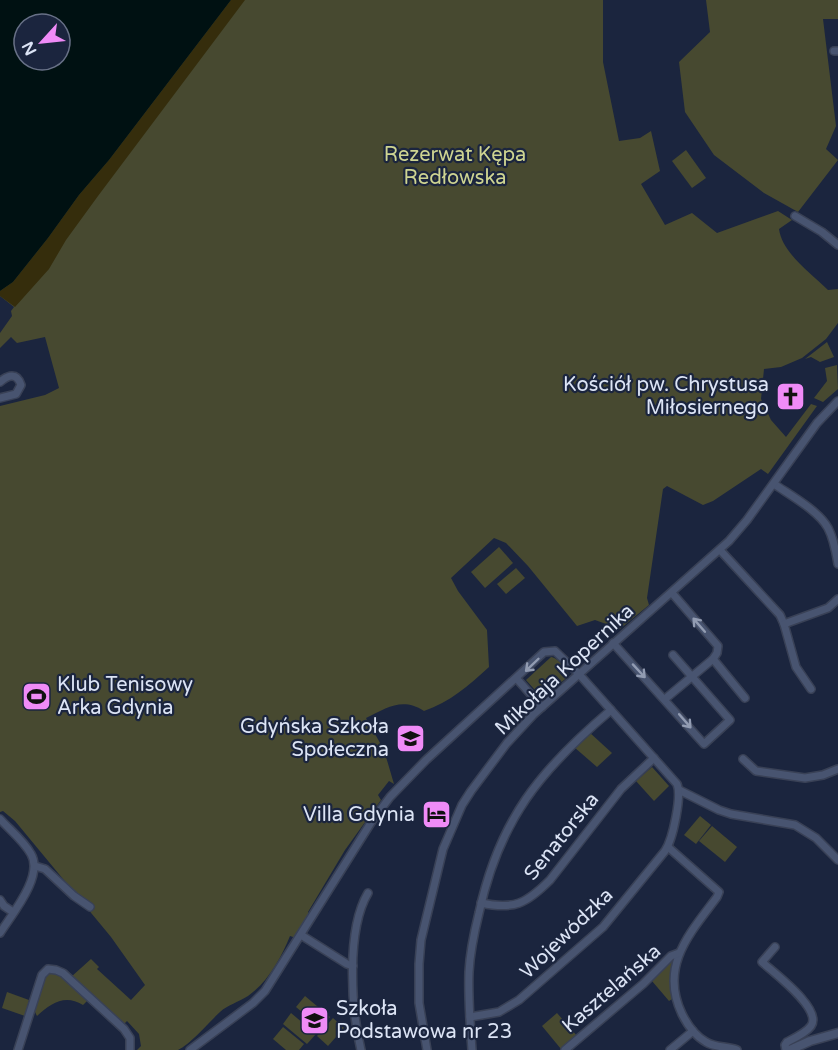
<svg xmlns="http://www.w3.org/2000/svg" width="838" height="1050" font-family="'Varela Round',sans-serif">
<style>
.green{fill:#474930}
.sand{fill:#352d0c}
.water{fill:#001112;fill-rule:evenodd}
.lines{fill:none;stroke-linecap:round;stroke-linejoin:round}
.minor-casing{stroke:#394156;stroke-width:10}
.tertiary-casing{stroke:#394156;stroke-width:11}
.minor{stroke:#485470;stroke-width:7}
.tertiary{stroke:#485470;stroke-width:8}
.oneway{stroke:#929cb2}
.labels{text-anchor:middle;stroke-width:4.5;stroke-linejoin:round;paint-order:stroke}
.park-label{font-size:20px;fill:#ced491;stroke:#1b253e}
.poi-label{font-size:20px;fill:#dce4f5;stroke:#1b253e;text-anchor:end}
.street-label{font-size:20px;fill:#dce4f5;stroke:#1b253e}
</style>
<rect width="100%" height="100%" fill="#1b253e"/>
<g class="green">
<path d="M215,0H603V62L619,141L640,138L651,131L660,171L641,184L665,225L692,213L717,233L778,211L792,220L779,229C782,253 811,273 828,290L838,289V323L826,339L802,358L781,367L764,369L761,399L771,420L786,437L811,404L817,406L768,474L761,469L713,501L703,505L667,486L663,489L647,598L649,605L620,629L595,620L577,626L528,566L506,543L494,538L451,578L458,591L487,630L489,667C468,686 450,702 424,711C402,697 387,708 366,718L384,750L394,784L389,781L378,795L381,800L345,850L308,912L309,914L296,938L290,936C281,958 268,982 248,996C239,1002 227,1005 220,1012C209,1022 191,1044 178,1050C170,1050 146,1050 137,1050L141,1046L139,1034L127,1021L124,1024L71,977L91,959L99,967L97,969L131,1000L145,985L111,937L15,821L3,811L0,812V406L45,395L59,388L45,337L17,343L11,337L0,348V333L12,316L11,311L14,307L0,296V275Z"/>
<polygon points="706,0 838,0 838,19 823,19 836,126 826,149 838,160 798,212 764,193 714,155 685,112 679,62 710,32"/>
<polygon points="686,150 706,178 692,188 672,161"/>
<polygon points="827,342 834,357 820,362 811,357 805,359"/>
<polygon points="837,365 838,389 823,402 814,398 827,381 825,368"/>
<polygon points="499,547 513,563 485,588 471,572"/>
<polygon points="516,568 525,578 506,594 497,584"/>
<path d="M551,657C558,658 568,669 569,676L542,698L526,680Z"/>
<polygon points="589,732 612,753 597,767 574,747"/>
<polygon points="652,767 669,786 654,801 636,781"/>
<polygon points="700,816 711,825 696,844 684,835"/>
<polygon points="712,826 737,847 725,862 699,841"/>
<polygon points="672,961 674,962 671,980 672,999 669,1001 652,981"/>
<path d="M54,972H59L89,999L83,1005C65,994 51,1003 37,1016L34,1010C38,997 39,975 54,972Z"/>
<polygon points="7,992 29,1000 25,1016 2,1008"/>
<polygon points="305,996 330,1017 321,1028 296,1007"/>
<polygon points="291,1013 316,1034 307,1044 283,1024"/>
<polygon points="557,1013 577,1036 561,1049 542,1026"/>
<polygon points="333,1018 344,1028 328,1046 317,1036"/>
<polygon points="283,1027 304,1044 299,1050 286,1050 273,1039"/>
</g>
<polygon class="sand" points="231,0 245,0 98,196 66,240 49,269 15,307 0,296 0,291 13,282 48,238 79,195 109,160"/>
<path class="water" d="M0,0H231L109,160L79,195L48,238L13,282L0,291ZM24,24H60V60H24Z"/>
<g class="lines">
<defs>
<g id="minor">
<polyline points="834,51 838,51"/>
<polyline points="795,216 822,232 838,245"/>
<path d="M0,382C8,375 17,372 21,385L16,394L0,398"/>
<path d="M774,484C790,495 819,511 828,528C834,539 836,552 838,564"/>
<polyline points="720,550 780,615 784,624 796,667 811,689"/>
<polyline points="784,624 828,608 838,599"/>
<polyline points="613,643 704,744 730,720 673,655"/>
<polyline points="713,659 745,698"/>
<polyline points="517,679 542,707"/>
<polyline points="665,699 713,659 717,653 718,646 672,593"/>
<polyline points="743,759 756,771 805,778 823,775 838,769"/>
<polyline points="679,790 719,810 731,814 795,825 816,838 838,860"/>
<path d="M0,819C10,830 24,841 31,854C44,876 12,914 0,933"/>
<path d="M668,847L719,892L717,897C690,933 659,966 682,1014C687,1024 695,1036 706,1042C715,1048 727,1046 737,1050"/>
<polyline points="35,866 45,869 74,896 90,907"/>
<polyline points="0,900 4,906 13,912"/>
<path d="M481,903C514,910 526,904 550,880L621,789L654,758"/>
<polyline points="301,935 347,964 353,966"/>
<path d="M775,947L762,962C774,973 823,1009 811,1026C806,1033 795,1038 787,1042L785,1045L786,1050"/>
<polyline points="18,1050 42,975 48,969 56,970 63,973 124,1029 130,1038 130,1050"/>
<path d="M190,1050L253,1003L265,991L372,821L390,797L426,760L544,652L555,651L578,673L677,784C682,796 673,839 665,851L603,927L519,1000L499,1012L470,1017"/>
<path d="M361,1050C351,1009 346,930 368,893"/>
<polyline points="427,1050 419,1003 419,964 421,940 443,849 462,805 471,791 507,743 533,715 729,541 747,520 817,423 838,401"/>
<path d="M472,1050C470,1024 468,998 469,972C470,952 474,933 479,913C499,820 540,770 611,710"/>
<polyline points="565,1050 643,984 671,956 679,953"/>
<polyline points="670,1050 693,1031"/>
</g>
<polyline id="tertiary" points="790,1050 810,1041 838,1033"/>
</defs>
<use href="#minor" class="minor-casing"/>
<use href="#tertiary" class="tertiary-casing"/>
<use href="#minor" class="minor"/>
<use href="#tertiary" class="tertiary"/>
</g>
<defs><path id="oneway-shaft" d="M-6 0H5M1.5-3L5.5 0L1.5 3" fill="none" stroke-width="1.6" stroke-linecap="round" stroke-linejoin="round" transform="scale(1.5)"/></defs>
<g class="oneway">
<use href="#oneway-shaft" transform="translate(699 625) rotate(-131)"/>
<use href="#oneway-shaft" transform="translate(532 665) rotate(136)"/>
<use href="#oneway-shaft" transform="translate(639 671) rotate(47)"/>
<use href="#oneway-shaft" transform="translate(685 721) rotate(49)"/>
</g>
<defs>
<symbol id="church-square" viewBox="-11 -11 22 22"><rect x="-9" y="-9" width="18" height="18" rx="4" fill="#ef8bf7" stroke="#1b253e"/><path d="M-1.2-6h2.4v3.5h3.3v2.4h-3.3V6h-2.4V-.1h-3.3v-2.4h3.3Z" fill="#111"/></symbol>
<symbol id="stadium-square" viewBox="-11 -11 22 22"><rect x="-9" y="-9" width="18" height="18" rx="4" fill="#ef8bf7" stroke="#1b253e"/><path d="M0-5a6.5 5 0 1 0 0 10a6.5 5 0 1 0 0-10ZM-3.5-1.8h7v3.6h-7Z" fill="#111"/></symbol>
<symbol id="school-square" viewBox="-11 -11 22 22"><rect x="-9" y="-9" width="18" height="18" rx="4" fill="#ef8bf7" stroke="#1b253e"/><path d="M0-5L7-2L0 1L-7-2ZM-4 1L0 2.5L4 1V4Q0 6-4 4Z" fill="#111"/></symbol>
<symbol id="hotel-square" viewBox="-11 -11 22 22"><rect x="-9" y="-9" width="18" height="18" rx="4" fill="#ef8bf7" stroke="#1b253e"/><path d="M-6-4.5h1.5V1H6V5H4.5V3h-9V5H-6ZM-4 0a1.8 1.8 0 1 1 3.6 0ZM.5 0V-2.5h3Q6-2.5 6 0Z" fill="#111"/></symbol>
</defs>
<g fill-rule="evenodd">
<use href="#church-square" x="774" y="380" width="33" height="33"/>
<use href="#stadium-square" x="20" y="680" width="33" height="33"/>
<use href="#school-square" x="394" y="722" width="33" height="33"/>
<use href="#hotel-square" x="420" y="798" width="33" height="33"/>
<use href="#school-square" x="298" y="1004" width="33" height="33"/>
</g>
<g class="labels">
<g class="park-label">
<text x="455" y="161">Rezerwat Kępa<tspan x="455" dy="23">Redłowska</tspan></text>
</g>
<g class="poi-label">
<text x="769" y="391">Kościół pw. Chrystusa<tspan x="769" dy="23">Miłosiernego</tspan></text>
<text x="57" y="691" text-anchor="start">Klub Tenisowy<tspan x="57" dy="23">Arka Gdynia</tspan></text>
<text x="389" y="733">Gdyńska Szkoła<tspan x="389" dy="23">Społeczna</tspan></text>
<text x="415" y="821">Villa Gdynia</text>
<text x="336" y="1015" text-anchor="start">Szkoła<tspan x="336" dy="23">Podstawowa nr 23</tspan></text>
</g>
<g class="street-label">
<text transform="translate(564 669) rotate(-43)" y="7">Mikołaja Kopernika</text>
<text transform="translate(561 836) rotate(-51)" y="7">Senatorska</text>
<text transform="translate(566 933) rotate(-44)" y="7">Wojewódzka</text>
<text transform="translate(611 988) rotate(-41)" y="7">Kasztelańska</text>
</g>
</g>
<g transform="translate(42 42) rotate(243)"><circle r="28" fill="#1b253e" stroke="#687187" stroke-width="1.5"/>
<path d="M0-4.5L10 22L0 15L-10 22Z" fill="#ef8bf7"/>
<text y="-9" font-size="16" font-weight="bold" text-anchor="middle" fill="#dce4f5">N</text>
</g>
</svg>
